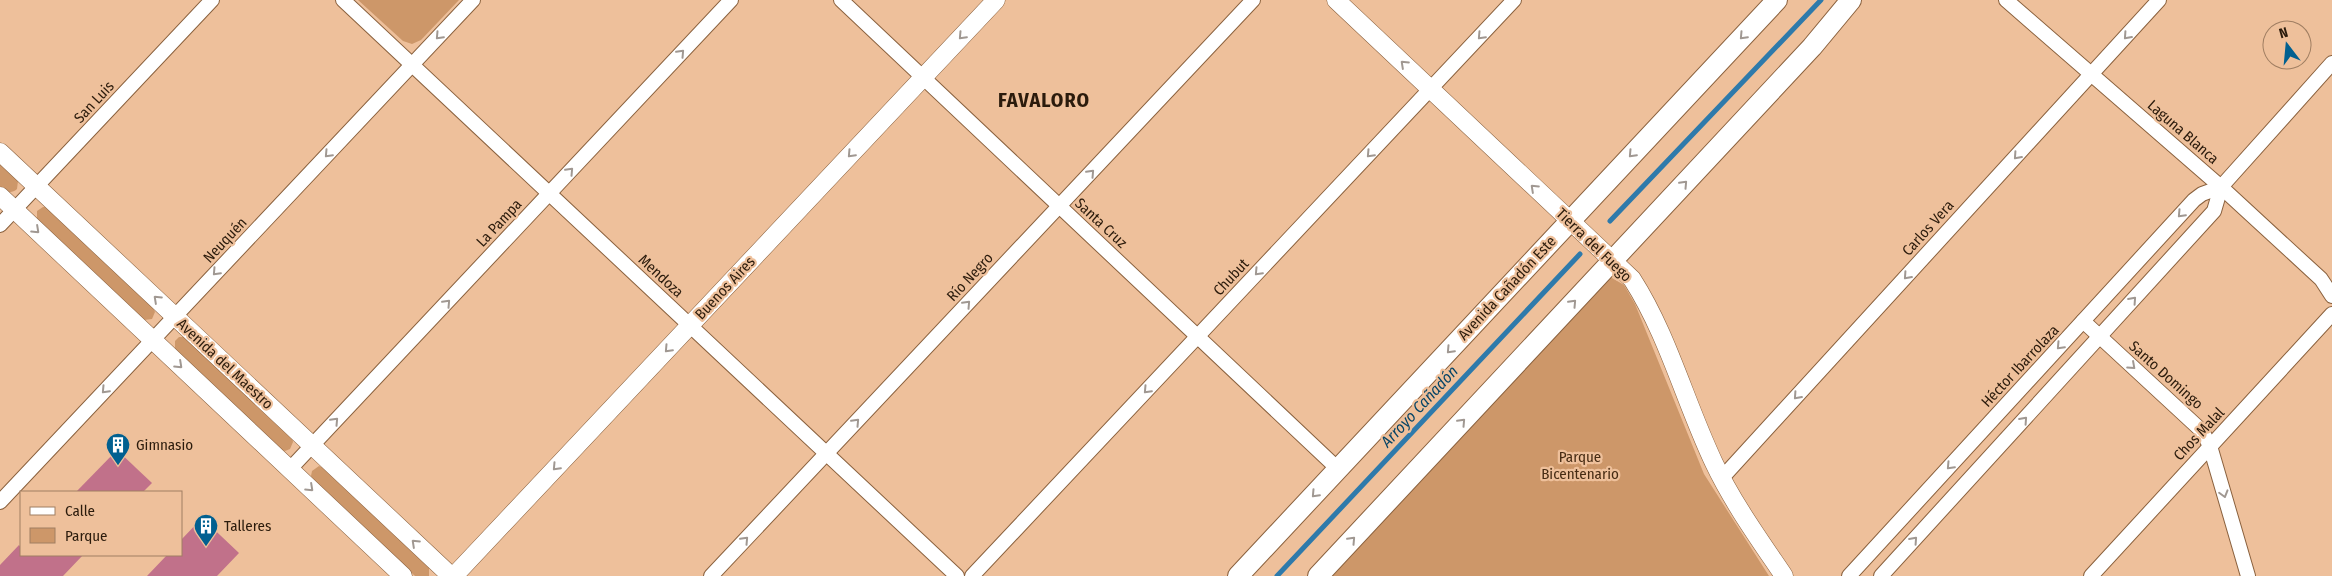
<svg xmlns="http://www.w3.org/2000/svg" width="2332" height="576" font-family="'Fira Sans Condensed',sans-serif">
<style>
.green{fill:#cd9769}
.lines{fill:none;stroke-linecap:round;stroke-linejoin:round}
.stream{stroke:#2e7aab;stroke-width:5}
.building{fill:#c1718a}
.minor-casing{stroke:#8a613e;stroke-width:16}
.tertiary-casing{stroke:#8a613e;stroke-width:19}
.secondary-casing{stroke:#8a613e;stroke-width:22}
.minor{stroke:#fff;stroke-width:14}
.tertiary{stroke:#fff;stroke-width:18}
.secondary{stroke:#fff;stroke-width:20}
.oneway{stroke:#a09892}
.labels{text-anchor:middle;stroke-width:4.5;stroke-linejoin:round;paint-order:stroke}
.street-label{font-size:15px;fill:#2b1b0c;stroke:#eec09b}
.poi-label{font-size:15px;fill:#2b1b0c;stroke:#eec09b;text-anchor:start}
.park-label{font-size:15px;fill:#472c14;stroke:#eec09b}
.water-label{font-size:16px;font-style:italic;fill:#064466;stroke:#eec09b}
.district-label{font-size:20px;font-weight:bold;letter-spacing:1px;fill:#2b1b0c;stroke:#eec09b}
</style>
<rect width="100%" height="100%" fill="#eec09b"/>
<g class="green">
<polygon points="358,0 459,0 421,40 412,44 403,41"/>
<path d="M0,163L18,181L17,189C10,195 6,191 0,186Z"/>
<polygon points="43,207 46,207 153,308 155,312 152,319 144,320 37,220 37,211"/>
<polygon points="1612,278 1624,285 1635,304 1704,474 1769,576 1327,576 1607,279"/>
<polygon points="179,337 184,337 292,437 293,442 290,449 285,451 280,449 175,349 175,341"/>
<polygon points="319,466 324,468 429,567 429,576 415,576 315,481 311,476 312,471"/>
</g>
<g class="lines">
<g class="stream">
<polyline points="1610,221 1821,0"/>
<polyline points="1277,576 1580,254"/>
</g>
</g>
<g class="building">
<polygon points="117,450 152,483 143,492 76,492"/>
<polygon points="202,518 239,553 217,576 147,576 167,555 181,555 181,540"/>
<polygon points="19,545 21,548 21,555 83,555 63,576 0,576 0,565"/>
</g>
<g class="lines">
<defs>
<g id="minor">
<polyline points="343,0 957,576"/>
<polyline points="841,0 1338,469"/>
<polyline points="2006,0 2221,187 2321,279 2332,296"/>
<polyline points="0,225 212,0"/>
<polyline points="2083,321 2202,431 2210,446 2248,576"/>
<polyline points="290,469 731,0"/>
<polyline points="1721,479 2159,0"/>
<polyline points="0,502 473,0"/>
<polyline points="711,576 1253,0"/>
<polyline points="972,576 1514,0"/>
<polyline points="1849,576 2194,200 2202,194 2221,187 2332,63"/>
<polyline points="1881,576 2214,211 2221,187"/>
<polyline points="2091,576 2332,314"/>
</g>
<g id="tertiary">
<path d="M1336,0L1632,279C1668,335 1685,402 1714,463C1733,503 1759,539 1784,576"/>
<polyline points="0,152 451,576"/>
<polyline points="0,196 403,576"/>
<polyline points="454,576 996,0"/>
</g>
<g id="secondary">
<polyline points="1238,576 1777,0"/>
<polyline points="1318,576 1812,47 1851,0"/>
</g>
</defs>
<use href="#minor" class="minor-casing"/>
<use href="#tertiary" class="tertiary-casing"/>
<use href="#secondary" class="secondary-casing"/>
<use href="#minor" class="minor"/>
<use href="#tertiary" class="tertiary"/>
<use href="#secondary" class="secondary"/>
</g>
<defs><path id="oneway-chevron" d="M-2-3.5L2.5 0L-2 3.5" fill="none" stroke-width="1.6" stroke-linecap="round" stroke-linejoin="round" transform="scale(1.25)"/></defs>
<g class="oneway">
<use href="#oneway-chevron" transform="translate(439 36) rotate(133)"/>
<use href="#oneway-chevron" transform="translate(962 36) rotate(133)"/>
<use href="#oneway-chevron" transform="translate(1481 36) rotate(133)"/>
<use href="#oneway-chevron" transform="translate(1743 36) rotate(133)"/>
<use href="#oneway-chevron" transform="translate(2127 36) rotate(132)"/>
<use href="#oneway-chevron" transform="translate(681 53) rotate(-47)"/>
<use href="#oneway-chevron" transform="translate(1404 64) rotate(-137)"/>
<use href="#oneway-chevron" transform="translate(328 154) rotate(133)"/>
<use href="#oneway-chevron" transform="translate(851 154) rotate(133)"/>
<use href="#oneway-chevron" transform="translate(1370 154) rotate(133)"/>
<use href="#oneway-chevron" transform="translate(1632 154) rotate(133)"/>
<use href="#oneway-chevron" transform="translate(2017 156) rotate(132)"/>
<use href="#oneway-chevron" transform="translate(570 171) rotate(-47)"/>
<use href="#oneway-chevron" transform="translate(1091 173) rotate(-47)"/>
<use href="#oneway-chevron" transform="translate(1684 184) rotate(-47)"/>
<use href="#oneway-chevron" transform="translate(1534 188) rotate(-137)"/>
<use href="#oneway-chevron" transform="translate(2181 214) rotate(133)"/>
<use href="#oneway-chevron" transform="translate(36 230) rotate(43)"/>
<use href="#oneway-chevron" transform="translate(216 272) rotate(133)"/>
<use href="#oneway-chevron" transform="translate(1258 272) rotate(133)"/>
<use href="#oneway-chevron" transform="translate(1907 276) rotate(132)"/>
<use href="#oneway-chevron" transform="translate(157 299) rotate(-137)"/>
<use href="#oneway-chevron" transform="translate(2133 300) rotate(-48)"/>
<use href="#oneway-chevron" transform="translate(447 303) rotate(-47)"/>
<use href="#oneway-chevron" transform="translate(1573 303) rotate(-47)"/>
<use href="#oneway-chevron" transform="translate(967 304) rotate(-47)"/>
<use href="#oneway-chevron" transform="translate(2060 346) rotate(133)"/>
<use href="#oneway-chevron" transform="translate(668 349) rotate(133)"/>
<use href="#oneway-chevron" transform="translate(1450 350) rotate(133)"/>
<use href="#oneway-chevron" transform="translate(179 365) rotate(43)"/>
<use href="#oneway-chevron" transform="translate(2132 366) rotate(42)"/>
<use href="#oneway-chevron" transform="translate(105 390) rotate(133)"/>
<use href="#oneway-chevron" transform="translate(1147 390) rotate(133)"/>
<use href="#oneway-chevron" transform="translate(1797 396) rotate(132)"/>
<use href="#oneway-chevron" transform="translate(2024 420) rotate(-48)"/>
<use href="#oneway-chevron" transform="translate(335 421) rotate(-47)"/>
<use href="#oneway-chevron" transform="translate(856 422) rotate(-47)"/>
<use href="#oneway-chevron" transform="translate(1462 422) rotate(-47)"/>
<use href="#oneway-chevron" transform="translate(1950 466) rotate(133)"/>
<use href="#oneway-chevron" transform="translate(556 467) rotate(133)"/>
<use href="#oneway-chevron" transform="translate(310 488) rotate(43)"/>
<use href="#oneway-chevron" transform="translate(1315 494) rotate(133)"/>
<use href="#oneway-chevron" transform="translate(2224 494) rotate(74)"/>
<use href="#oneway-chevron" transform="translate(745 540) rotate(-47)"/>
<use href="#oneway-chevron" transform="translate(1352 540) rotate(-47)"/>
<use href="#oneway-chevron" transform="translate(1914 540) rotate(-48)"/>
<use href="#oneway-chevron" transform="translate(415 543) rotate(-137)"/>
</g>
<defs>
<symbol id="building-pin" viewBox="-11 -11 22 30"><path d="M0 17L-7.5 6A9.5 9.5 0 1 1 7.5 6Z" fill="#016090" stroke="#eec09b"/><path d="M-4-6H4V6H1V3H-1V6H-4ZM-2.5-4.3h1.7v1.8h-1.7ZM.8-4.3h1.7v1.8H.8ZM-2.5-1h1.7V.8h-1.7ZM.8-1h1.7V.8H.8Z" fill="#fff"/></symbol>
</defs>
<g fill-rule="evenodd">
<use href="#building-pin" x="104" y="431" width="28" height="38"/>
<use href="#building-pin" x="192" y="512" width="28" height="38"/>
</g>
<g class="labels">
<g class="street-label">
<text transform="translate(94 102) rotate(-47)" y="5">San Luis</text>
<text transform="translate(2183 132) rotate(41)" y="5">Laguna Blanca</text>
<text transform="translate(499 223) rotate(-47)" y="5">La Pampa</text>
<text transform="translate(1101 223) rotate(43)" y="5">Santa Cruz</text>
<text transform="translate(1928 228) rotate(-48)" y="5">Carlos Vera</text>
<text transform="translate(225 240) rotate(-47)" y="5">Neuquén</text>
<text transform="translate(1594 245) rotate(44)" y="5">Tierra del Fuego</text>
<text transform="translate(661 276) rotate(43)" y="5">Mendoza</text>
<text transform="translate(970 277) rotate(-47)" y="5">Río Negro</text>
<text transform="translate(1231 277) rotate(-47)" y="5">Chubut</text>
<text transform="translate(725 288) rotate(-47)" y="5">Buenos Aires</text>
<text transform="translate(1507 288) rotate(-47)" y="5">Avenida Cañadón Este</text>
<text transform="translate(225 364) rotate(43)" y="5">Avenida del Maestro</text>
<text transform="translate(2020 366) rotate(-47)" y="5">Héctor Ibarrolaza</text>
<text transform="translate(2166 375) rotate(42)" y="5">Santo Domingo</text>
<text transform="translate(2199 434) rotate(-47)" y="5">Chos Malal</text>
</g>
<g class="poi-label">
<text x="136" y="450">Gimnasio</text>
<text x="224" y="531">Talleres</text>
</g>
<g class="park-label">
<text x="1580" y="462">Parque<tspan x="1580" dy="17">Bicentenario</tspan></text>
</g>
<g class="water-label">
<text transform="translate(1419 406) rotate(-47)" y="6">Arroyo Cañadón</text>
</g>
<g class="district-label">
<text x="1044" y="107">FAVALORO</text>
</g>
</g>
<rect x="20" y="491" width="162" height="65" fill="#eec09b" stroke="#a07e62"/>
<rect x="30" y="507" width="25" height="8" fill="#ffffff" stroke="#a07e62"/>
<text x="65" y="516" font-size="15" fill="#2b1b0c">Calle</text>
<rect x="30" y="528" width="25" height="15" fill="#cd9769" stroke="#a07e62"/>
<text x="65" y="541" font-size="15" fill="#2b1b0c">Parque</text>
<g transform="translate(2287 45) rotate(344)"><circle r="24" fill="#eec09b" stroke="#a07e62"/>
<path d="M0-4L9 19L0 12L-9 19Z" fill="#016090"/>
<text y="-8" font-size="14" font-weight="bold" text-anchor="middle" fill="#2b1b0c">N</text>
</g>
</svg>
